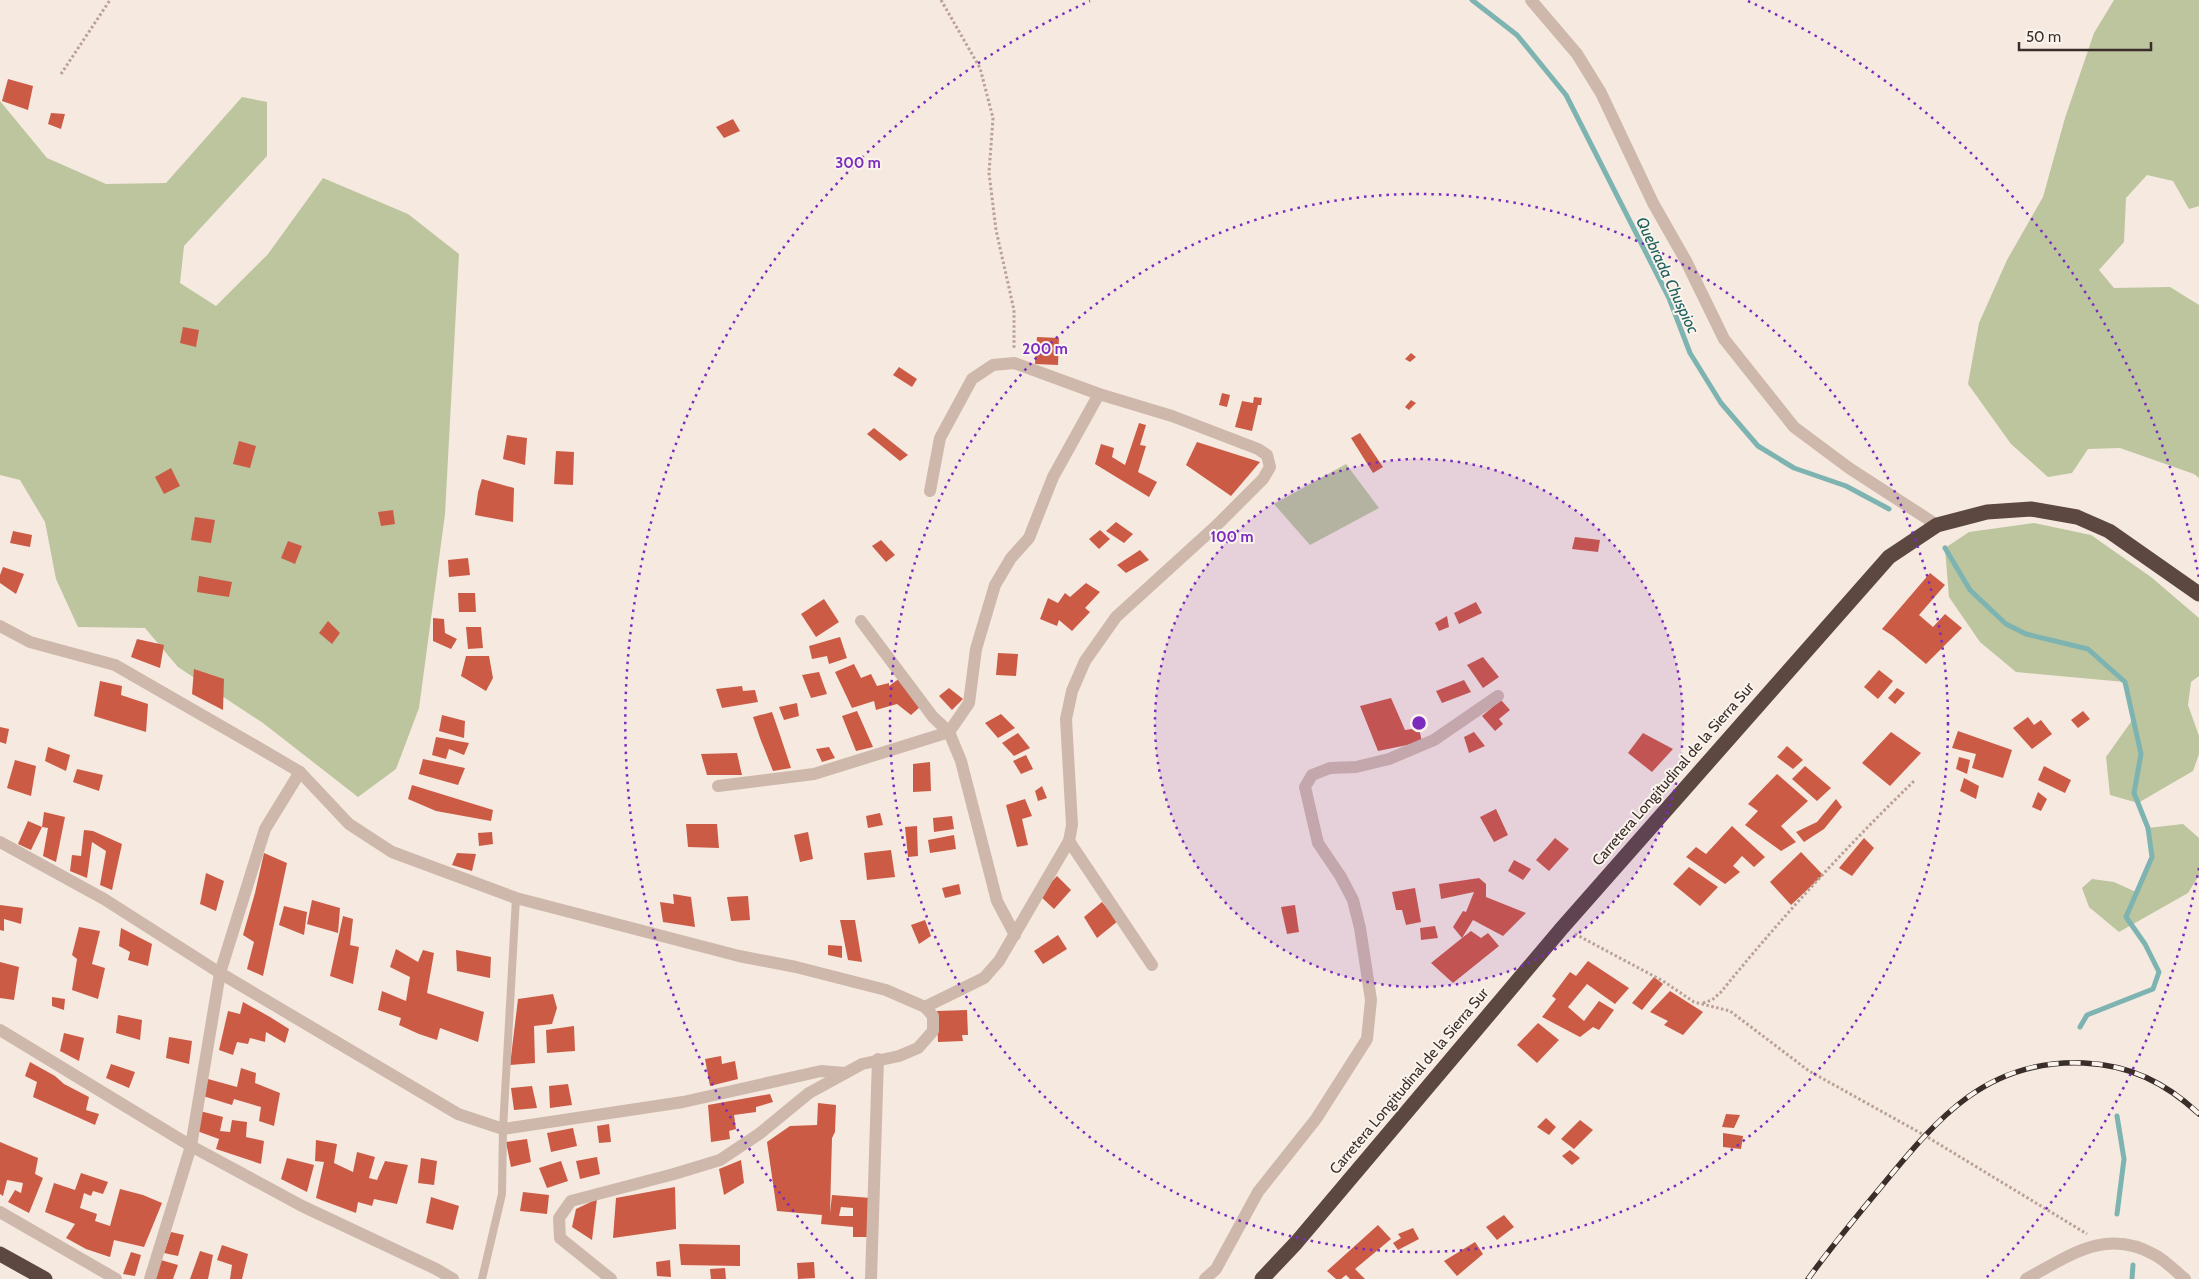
<svg xmlns="http://www.w3.org/2000/svg" width="2199" height="1279" font-family="Cabin,sans-serif">
<style>
.green{fill:#bcc59e}
.lines{fill:none;stroke-linecap:round;stroke-linejoin:round}
.stream{stroke:#7db4b1;stroke-width:5}
.building{fill:#cc5b46;fill-rule:evenodd}
.path{stroke:#baa194;stroke-width:3;stroke-dasharray:2.5 2.5;stroke-linecap:butt}
.lane{stroke:#ceb8ab;stroke-width:8}
.street{stroke:#ceb8ab;stroke-width:12}
.highway{stroke:#5d4741;stroke-width:15}
.rail-casing{stroke:#3b2e2a;stroke-width:5.5}
.rail{stroke:#fbf4ed;stroke-width:4;stroke-dasharray:11;stroke-linecap:butt}
.ring{fill:none;stroke:#7b2cbf;stroke-width:2.5;stroke-dasharray:2.5 5}
.labels{text-anchor:middle;stroke-width:4;stroke-linejoin:round;paint-order:stroke}
.street-label{font-size:15px;fill:#3b2e2a;stroke:#fbf4ed}
.water-label{font-size:16px;font-style:italic;fill:#1d605e;stroke:#fbf4ed}
.centre{fill:#7b2cbf;stroke:#fbf4ed;stroke-width:2.5}
.ring-label{font-size:15px;text-anchor:middle;font-weight:bold;fill:#7b2cbf;stroke:#fbf4ed;stroke-width:4;stroke-linejoin:round;paint-order:stroke}
</style>
<rect width="100%" height="100%" fill="#f5e9e0"/>
<g class="green">
<polygon points="2114,0 2199,0 2199,206 2189,209 2173,181 2147,175 2126,198 2124,242 2099,270 2114,288 2170,287 2199,305 2199,478 2194,474 2120,448 2088,449 2072,473 2048,477 2011,444 1968,384 1979,323 2007,260 2043,197 2065,118 2094,33"/>
<polygon points="242,97 267,102 267,156 184,246 180,283 216,306 268,254 323,178 408,214 459,254 445,514 419,708 396,769 358,797 263,723 178,667 145,628 78,627 56,579 45,522 20,480 0,475 0,101 47,158 106,184 166,183"/>
<polygon points="1346,464 1379,508 1310,545 1274,504"/>
<polygon points="2034,523 2091,535 2151,577 2199,618 2199,676 2191,682 2188,705 2199,736 2199,754 2193,771 2138,803 2110,795 2106,757 2133,719 2125,682 2016,672 1980,642 1949,597 1945,548 1969,532"/>
<polygon points="2183,824 2199,838 2199,875 2188,893 2119,932 2089,907 2082,888 2092,879 2114,882 2136,892 2152,857 2148,828"/>
</g>
<g class="lines">
<g class="stream">
<polyline points="1472,0 1517,35 1566,95 1669,298 1690,353 1721,403 1758,446 1794,468 1846,486 1889,509"/>
<polyline points="1945,548 1970,590 2006,624 2026,634 2088,649 2125,682 2141,754 2134,793 2148,828 2152,857 2126,917 2145,944 2159,972 2153,989 2087,1015 2080,1027"/>
<polyline points="2117,1116 2124,1159 2117,1214"/>
<polyline points="2132,1279 2133,1265"/>
</g>
</g>
<g class="building">
<polygon points="8,79 33,86 28,110 2,101"/>
<polygon points="51,113 65,114 61,129 48,124"/>
<polygon points="733,119 740,131 724,138 716,127"/>
<polygon points="183,327 199,330 196,347 180,343"/>
<polygon points="1037,337 1059,338 1058,365 1035,364"/>
<polygon points="1411,353 1416,357 1410,362 1405,359"/>
<polygon points="899,367 917,379 912,387 893,375"/>
<polygon points="1222,393 1230,395 1227,407 1219,405"/>
<polygon points="1254,397 1262,398 1261,405 1258,405 1252,431 1235,427 1242,401 1253,403"/>
<polygon points="1411,400 1416,403 1409,410 1405,407"/>
<polygon points="1139,423 1146,425 1140,445 1146,446 1138,472 1157,482 1149,497 1095,464 1101,444 1114,448 1112,457 1125,465"/>
<polygon points="874,428 908,455 900,461 867,434"/>
<polygon points="1360,433 1383,467 1373,473 1351,438"/>
<polygon points="507,435 527,438 525,465 503,459"/>
<polygon points="239,441 256,446 250,468 233,464"/>
<polygon points="1197,442 1260,462 1231,496 1186,465"/>
<polygon points="556,451 574,452 573,485 554,484"/>
<polygon points="171,468 180,486 164,494 155,477"/>
<polygon points="482,479 514,488 513,522 475,515 478,492"/>
<polygon points="393,510 395,524 381,526 378,512"/>
<polygon points="195,517 215,520 211,543 191,540"/>
<polygon points="1116,522 1133,534 1124,543 1106,531"/>
<polygon points="1100,530 1110,539 1099,549 1089,539"/>
<polygon points="13,531 32,535 30,547 10,543"/>
<polygon points="1575,537 1600,540 1598,552 1572,549"/>
<polygon points="881,540 895,555 886,562 872,546"/>
<polygon points="288,541 302,546 295,564 281,558"/>
<polygon points="1140,550 1149,560 1126,573 1117,565"/>
<polygon points="468,558 470,575 449,577 448,560"/>
<polygon points="3,567 24,574 16,594 0,583 0,575"/>
<polygon points="1930,573 1945,585 1919,615 1933,627 1945,614 1962,628 1926,664 1893,636 1882,629"/>
<polygon points="199,576 232,582 229,597 197,592"/>
<polygon points="1086,583 1100,592 1085,608 1090,612 1072,631 1059,620 1057,626 1040,619 1048,598 1058,603 1065,593 1070,597"/>
<polygon points="458,593 475,593 476,612 459,612"/>
<polygon points="824,599 839,622 816,637 801,614"/>
<polygon points="1476,602 1482,613 1459,624 1454,613"/>
<polygon points="1447,616 1449,627 1439,631 1435,623"/>
<polygon points="433,618 444,619 445,633 457,639 451,649 433,641"/>
<polygon points="328,621 340,633 332,644 319,633"/>
<polygon points="466,627 481,627 483,648 468,649"/>
<polygon points="840,637 847,658 829,664 827,656 812,659 809,646"/>
<polygon points="137,639 164,645 160,668 131,657"/>
<polygon points="998,653 1018,654 1016,676 996,675"/>
<polygon points="466,656 489,656 493,678 486,691 461,676"/>
<polygon points="1483,657 1499,677 1483,688 1467,665"/>
<polygon points="854,664 861,678 871,674 877,686 889,683 889,686 900,678 921,706 911,715 897,704 876,710 874,701 852,708 835,672"/>
<polygon points="194,669 224,679 223,710 192,694"/>
<polygon points="1879,670 1893,681 1878,699 1864,687"/>
<polygon points="819,672 827,694 811,698 802,675"/>
<polygon points="1464,680 1471,692 1442,703 1436,691"/>
<polygon points="100,681 122,686 121,695 148,704 146,732 94,716"/>
<polygon points="742,686 743,691 755,690 758,702 722,708 716,689"/>
<polygon points="949,688 963,699 952,710 939,696"/>
<polygon points="1897,688 1905,693 1895,704 1888,698"/>
<polygon points="1391,698 1405,730 1419,728 1422,742 1378,751 1360,706"/>
<polygon points="1501,700 1510,710 1499,719 1503,724 1495,731 1482,716"/>
<polygon points="797,703 799,716 784,720 779,707"/>
<polygon points="857,711 873,747 856,751 842,716"/>
<polygon points="2083,711 2090,719 2078,728 2071,720"/>
<polygon points="772,712 780,735 791,768 773,771 760,738 753,717"/>
<polygon points="1001,714 1015,728 998,738 985,723"/>
<polygon points="442,715 465,721 464,738 439,731"/>
<polygon points="2028,717 2034,725 2041,720 2052,734 2032,749 2013,728"/>
<polygon points="0,727 9,729 6,744 0,742"/>
<polygon points="1958,731 2012,750 2003,778 1972,768 1976,754 1952,748"/>
<polygon points="1474,732 1485,746 1469,753 1464,737"/>
<polygon points="1891,732 1921,753 1890,786 1862,763"/>
<polygon points="1018,733 1030,748 1014,756 1002,743"/>
<polygon points="1643,733 1673,749 1652,772 1628,753"/>
<polygon points="436,737 469,743 464,755 449,749 446,759 432,755"/>
<polygon points="1787,746 1803,760 1793,769 1777,757"/>
<polygon points="48,747 70,755 66,771 45,761"/>
<polygon points="829,747 835,758 822,762 816,749"/>
<polygon points="737,753 742,775 707,775 701,754"/>
<polygon points="1026,755 1033,769 1021,774 1013,761"/>
<polygon points="1959,757 1970,760 1967,774 1956,769"/>
<polygon points="423,759 465,768 458,785 419,774"/>
<polygon points="15,760 36,766 31,796 7,788"/>
<polygon points="930,762 931,791 913,792 913,764"/>
<polygon points="1805,766 1831,788 1817,801 1792,779"/>
<polygon points="2044,766 2071,780 2065,793 2038,780"/>
<polygon points="77,769 103,775 99,791 73,782"/>
<polygon points="1777,774 1808,801 1781,826 1796,842 1781,851 1745,825 1758,811 1748,804"/>
<polygon points="1964,778 1979,786 1976,799 1960,791"/>
<polygon points="412,785 493,810 491,821 436,811 408,799"/>
<polygon points="1042,786 1047,798 1038,801 1035,791"/>
<polygon points="2038,792 2047,799 2041,811 2032,807"/>
<polygon points="1025,799 1032,816 1022,819 1028,845 1017,847 1006,805"/>
<polygon points="1836,799 1842,807 1824,829 1804,842 1796,832 1817,822"/>
<polygon points="1496,809 1508,835 1494,842 1480,817"/>
<polygon points="44,812 65,817 56,862 43,856 48,828 42,827"/>
<polygon points="880,813 883,825 868,828 866,816"/>
<polygon points="952,816 954,829 934,832 933,818"/>
<polygon points="28,821 42,827 31,850 18,844"/>
<polygon points="686,824 717,824 719,848 688,847"/>
<polygon points="917,826 918,856 908,857 905,827"/>
<polygon points="1732,826 1765,857 1754,867 1742,856 1733,866 1740,872 1725,884 1686,857 1696,847 1706,854"/>
<polygon points="84,830 93,831 122,844 112,890 100,885 106,851 92,842 87,878 70,871 72,855 81,856"/>
<polygon points="492,832 493,844 479,846 478,833"/>
<polygon points="808,832 813,859 800,862 794,835"/>
<polygon points="954,835 956,849 930,853 928,840"/>
<polygon points="1555,838 1569,849 1549,871 1536,860"/>
<polygon points="1864,838 1874,848 1852,876 1839,868"/>
<polygon points="891,850 895,877 867,880 864,853"/>
<polygon points="1801,852 1823,875 1791,905 1770,882"/>
<polygon points="264,853 287,863 263,976 247,969 254,942 243,935 255,893"/>
<polygon points="457,853 476,854 472,871 452,865"/>
<polygon points="1514,860 1531,869 1523,880 1508,871"/>
<polygon points="1689,867 1718,887 1700,906 1673,884"/>
<polygon points="206,873 224,881 216,911 200,904"/>
<polygon points="1057,876 1071,890 1054,909 1039,895"/>
<polygon points="1479,878 1486,884 1486,897 1526,913 1503,936 1473,920 1462,938 1471,931 1481,938 1488,933 1499,946 1453,983 1431,963 1462,938 1453,927 1463,911 1466,912 1474,892 1441,899 1439,884"/>
<polygon points="959,884 961,894 945,898 942,888"/>
<polygon points="1415,888 1421,922 1406,925 1402,910 1396,910 1392,892"/>
<polygon points="673,894 691,897 695,927 663,922 660,902 674,904"/>
<polygon points="748,896 750,920 731,921 727,897"/>
<polygon points="312,900 340,908 338,933 307,924"/>
<polygon points="1102,902 1118,921 1097,938 1084,917"/>
<polygon points="0,905 23,908 21,924 4,919 4,931 0,930"/>
<polygon points="1295,905 1299,932 1287,934 1281,907"/>
<polygon points="284,906 307,912 304,935 279,925"/>
<polygon points="343,916 353,919 350,945 359,947 353,984 330,976"/>
<polygon points="840,920 855,920 862,962 848,960"/>
<polygon points="925,920 931,936 919,944 911,925"/>
<polygon points="1435,926 1438,938 1421,940 1420,928"/>
<polygon points="79,927 100,931 92,964 105,968 98,999 72,990 77,959 72,955"/>
<polygon points="121,928 152,944 148,966 128,960 130,952 119,946"/>
<polygon points="1058,935 1067,949 1043,964 1034,951"/>
<polygon points="828,945 842,946 842,958 828,955"/>
<polygon points="396,949 418,962 423,950 434,953 427,993 484,1012 478,1042 440,1028 437,1040 419,1034 399,1025 401,1018 378,1010 382,991 406,1001 410,977 390,967"/>
<polygon points="456,950 491,957 490,978 457,971"/>
<polygon points="1588,961 1629,988 1615,1004 1587,984 1568,1007 1584,1021 1599,1001 1614,1010 1599,1030 1593,1027 1580,1037 1542,1017 1556,999 1552,996 1570,972 1576,976"/>
<polygon points="0,962 19,967 14,1000 0,998"/>
<polygon points="1654,977 1663,984 1642,1010 1632,1003"/>
<polygon points="1670,991 1703,1012 1683,1035 1664,1025 1668,1021 1650,1012"/>
<polygon points="553,994 557,1008 552,1024 534,1026 535,1063 510,1065 518,999"/>
<polygon points="52,997 65,999 64,1010 52,1006"/>
<polygon points="243,1002 270,1017 289,1029 285,1043 266,1032 265,1042 250,1038 248,1044 237,1042 233,1055 219,1050 228,1011 240,1014"/>
<polygon points="967,1010 968,1035 962,1035 963,1041 938,1042 937,1011"/>
<polygon points="118,1015 142,1020 140,1040 116,1033"/>
<polygon points="1538,1023 1559,1040 1537,1063 1517,1045"/>
<polygon points="574,1026 575,1051 547,1053 546,1030"/>
<polygon points="64,1033 84,1038 79,1061 60,1051"/>
<polygon points="169,1037 192,1041 189,1064 166,1058"/>
<polygon points="721,1056 722,1064 735,1061 738,1079 710,1086 705,1059"/>
<polygon points="30,1062 55,1076 64,1084 89,1097 86,1110 99,1114 95,1125 33,1097 37,1082 25,1076"/>
<polygon points="111,1064 135,1072 129,1088 106,1078"/>
<polygon points="241,1068 256,1073 255,1083 280,1093 274,1126 259,1121 261,1107 234,1099 232,1105 203,1096 208,1079 237,1087"/>
<polygon points="568,1084 572,1105 550,1108 549,1086"/>
<polygon points="532,1086 537,1108 514,1110 511,1088"/>
<polygon points="770,1094 773,1102 756,1107 756,1112 734,1115 736,1129 729,1131 730,1139 711,1142 708,1105"/>
<path d="M818,1103L836,1105L835,1132L832,1138L830,1213L832,1195L871,1198L870,1237H853V1227L821,1224L822,1215L777,1211L767,1142L790,1126L817,1125ZM841,1207L853,1208V1216H839Z"/>
<polygon points="200,1111 223,1117 220,1131 230,1132 232,1120 247,1122 246,1137 264,1141 261,1164 216,1149 219,1139 197,1131"/>
<polygon points="1726,1114 1740,1115 1734,1128 1722,1127"/>
<polygon points="1546,1118 1556,1127 1549,1135 1537,1127"/>
<polygon points="1580,1120 1593,1130 1574,1149 1561,1139"/>
<polygon points="609,1124 611,1142 599,1143 597,1126"/>
<polygon points="573,1128 577,1146 551,1152 547,1133"/>
<polygon points="1723,1133 1743,1136 1741,1149 1723,1147"/>
<polygon points="527,1139 531,1162 511,1167 506,1142"/>
<polygon points="316,1140 337,1144 334,1163 353,1172 357,1152 375,1157 369,1178 377,1180 385,1161 408,1165 397,1204 374,1199 372,1206 358,1202 356,1213 316,1198 324,1162 315,1161"/>
<polygon points="0,1142 38,1158 35,1174 43,1178 29,1213 8,1202 15,1190 21,1193 23,1183 7,1180 3,1196 0,1194"/>
<polygon points="1570,1150 1580,1158 1572,1165 1562,1156"/>
<polygon points="597,1157 600,1174 580,1179 576,1161"/>
<polygon points="287,1158 314,1165 307,1192 281,1179"/>
<polygon points="421,1158 437,1161 434,1185 418,1183"/>
<polygon points="741,1160 744,1183 724,1195 719,1169"/>
<polygon points="561,1161 568,1181 547,1188 539,1168"/>
<polygon points="81,1173 108,1182 103,1194 93,1191 91,1196 84,1193 80,1208 97,1214 95,1221 110,1226 120,1189 143,1195 162,1203 144,1247 114,1240 110,1257 86,1249 66,1238 75,1224 45,1212 54,1183 75,1190"/>
<polygon points="675,1187 676,1229 613,1238 616,1198"/>
<polygon points="523,1192 549,1195 547,1214 520,1211"/>
<polygon points="431,1197 459,1206 453,1230 426,1223"/>
<polygon points="597,1199 592,1240 572,1227 576,1209"/>
<polygon points="1504,1215 1514,1227 1497,1240 1486,1227"/>
<polygon points="1378,1225 1391,1239 1355,1269 1365,1279 1350,1279 1346,1275 1341,1279 1336,1279 1327,1271"/>
<polygon points="1413,1228 1419,1239 1398,1250 1393,1243 1401,1238 1398,1234"/>
<polygon points="171,1232 184,1235 178,1256 164,1253"/>
<polygon points="1475,1242 1483,1254 1457,1276 1444,1261"/>
<polygon points="679,1244 740,1245 740,1266 681,1265"/>
<polygon points="222,1245 248,1254 242,1279 230,1279 232,1265 217,1260"/>
<polygon points="200,1251 213,1255 208,1279 190,1279"/>
<polygon points="131,1252 141,1255 135,1276 123,1274"/>
<polygon points="161,1260 178,1265 173,1279 155,1279"/>
<polygon points="670,1260 671,1277 657,1276 656,1262"/>
<polygon points="814,1262 815,1278 798,1279 797,1263"/>
<polygon points="725,1268 726,1279 711,1279 710,1269"/>
</g>
<g class="lines">
<g class="path">
<polyline points="941,0 980,68 993,118 989,173 996,230 1014,310 1014,350"/>
<polyline points="61,74 110,0"/>
<polyline points="1575,934 1663,981 1694,1002 1730,1011 1809,1071 1924,1135 2087,1234"/>
<path d="M1703,1003L1712,1000L1721,992C1781,918 1846,847 1914,781"/>
</g>
<polyline class="lane" points="482,1279 502,1194 503,1129 516,898"/>
<g class="street">
<polyline points="1531,0 1577,54 1601,93 1653,203 1686,261 1724,339 1794,427 1849,468 1937,525"/>
<polyline points="861,621 933,717 949,732 961,761 997,901 1015,935"/>
<polyline points="0,626 30,642 115,665 254,745 300,772 349,824 392,852 516,898 739,956 796,967 886,990 925,1007 933,1016 933,1031 918,1048 899,1056 862,1064 809,1093 759,1134 720,1160 674,1174 571,1201 559,1218 560,1238 611,1279"/>
<polyline points="718,786 814,774 949,732 969,703 976,649 995,585 1011,558 1029,538 1053,477 1099,394 1014,363 993,365 972,379 940,438 930,491"/>
<polyline points="1069,841 1152,965"/>
<polyline points="0,842 104,899 220,973 458,1114 503,1129 683,1102 821,1071 845,1073"/>
<polyline points="925,1007 984,978 999,961 1069,841 1072,825 1066,719 1072,691 1085,661 1116,617 1216,526 1263,479 1270,467 1267,455 1258,449 1172,416 1099,394"/>
<polyline points="0,1030 191,1146 302,1206 436,1269 453,1279"/>
<polyline points="0,1212 116,1279"/>
<polyline points="150,1279 191,1146 220,973 265,829 300,772"/>
<polyline points="871,1279 878,1059"/>
<polyline points="1205,1279 1216,1269 1258,1192 1316,1119 1367,1039 1371,1000 1360,928 1353,900 1341,877 1318,843 1305,787 1312,775 1330,768 1356,767 1389,759 1434,740 1498,696"/>
<path d="M2026,1279C2069,1256 2106,1227 2155,1255C2166,1261 2175,1271 2185,1279"/>
</g>
<g class="highway">
<polyline points="0,1254 45,1279"/>
<polyline points="1262,1279 1296,1243 1562,928 1889,557 1937,525 1987,512 2031,509 2077,517 2109,531 2199,594"/>
</g>
<defs>
<path id="rail" d="M1808,1279C1831,1247 1856,1217 1881,1187C1938,1118 1986,1059 2084,1063C2130,1065 2166,1083 2199,1114"/>
</defs>
<use href="#rail" class="rail-casing"/>
<use href="#rail" class="rail"/>
</g>
<circle cx="1419" cy="723" r="264" fill="#7b2cbf" fill-opacity=".12"/>
<g class="ring">
<circle cx="1419" cy="723" r="264"/>
<circle cx="1419" cy="723" r="529"/>
<path d="M2199 868A793 793 0 0 1 1985 1279M853 1279A793 793 0 0 1 1090 1M1748 1A793 793 0 0 1 2199 578"/>
</g>
<g class="labels">
<g class="street-label">
<text transform="translate(1673 774) rotate(-49)" y="5">Carretera Longitudinal de la Sierra Sur</text>
<text transform="translate(1409 1081) rotate(-50)" y="5">Carretera Longitudinal de la Sierra Sur</text>
</g>
<g class="water-label">
<text transform="translate(1668 275) rotate(65)" y="6">Quebrada Chuspioc</text>
</g>
</g>
<circle cx="1419" cy="723" r="8" class="centre"/>
<g class="ring-label">
<text x="858" y="168">300 m</text>
<text x="1045" y="354">200 m</text>
<text x="1232" y="542">100 m</text>
</g>
<path d="M2019 42v8h132v-8" fill="none" stroke="#3b2e2a" stroke-width="2.5"/>
<text x="2026" y="42" font-size="15" fill="#3b2e2a" stroke="#fbf4ed" stroke-width="4" paint-order="stroke">50 m</text>
</svg>
